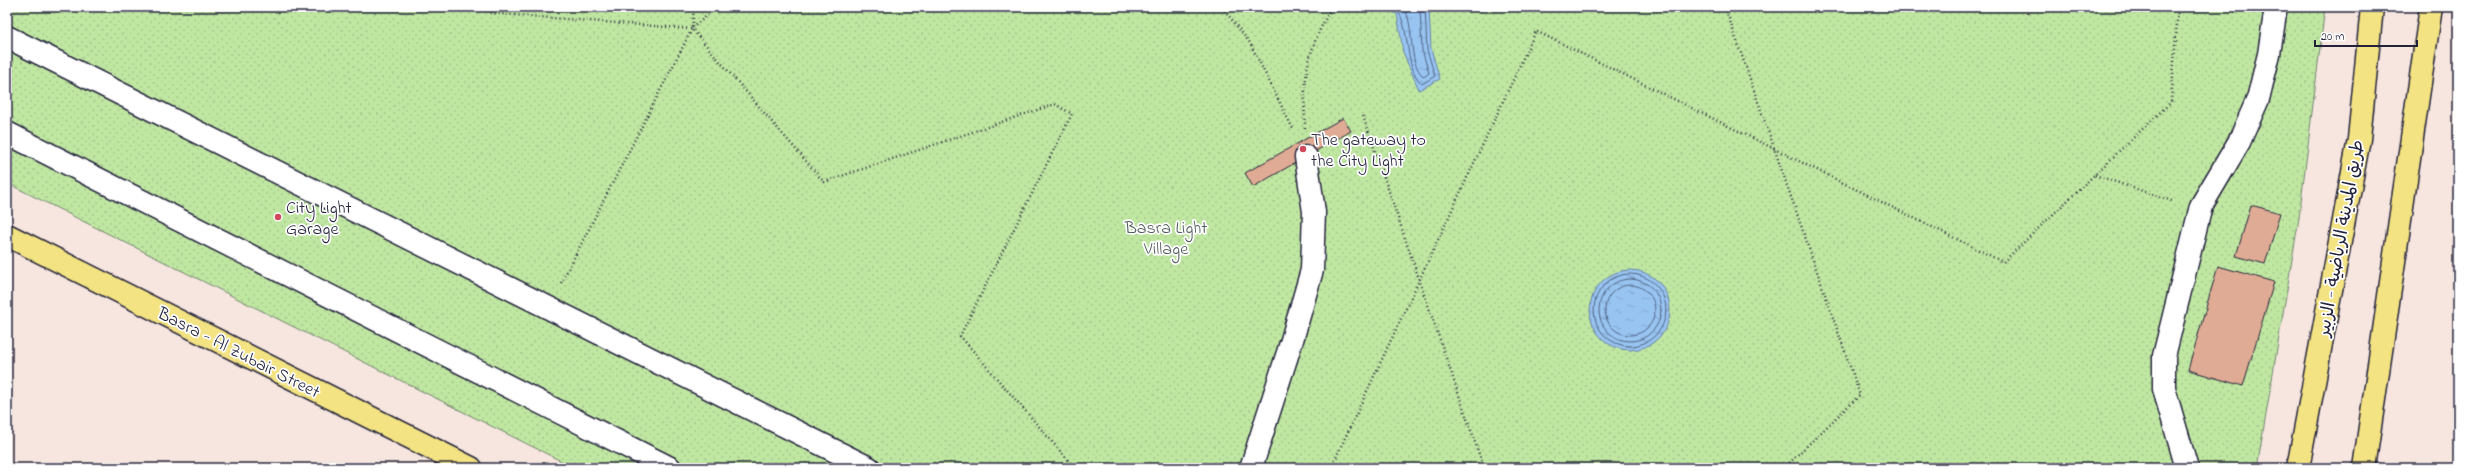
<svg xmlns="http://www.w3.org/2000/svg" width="2465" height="475" font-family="'Indie Flower','Playpen Sans Arabic',sans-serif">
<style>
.grass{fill:url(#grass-dots);stroke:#71846e}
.water{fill:url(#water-ripples);stroke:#6983a8}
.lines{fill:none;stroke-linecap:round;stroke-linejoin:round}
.shore{stroke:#516384;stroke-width:1}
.building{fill:#e0ab94;stroke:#22223b}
.minor-casing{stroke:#22223b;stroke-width:25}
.primary-casing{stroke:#22223b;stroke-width:25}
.trunk-casing{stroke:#22223b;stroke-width:25}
.path{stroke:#22223b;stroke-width:2.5;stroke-dasharray:1 3;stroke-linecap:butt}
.minor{stroke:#fff;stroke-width:22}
.primary{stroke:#f4e382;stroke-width:22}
.trunk{stroke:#f4e382;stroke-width:22}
.poi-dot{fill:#d1495b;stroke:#fff;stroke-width:1.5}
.labels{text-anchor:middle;stroke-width:3.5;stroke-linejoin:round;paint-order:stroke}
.poi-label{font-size:18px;fill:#22223b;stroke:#fff;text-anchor:start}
.park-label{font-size:18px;fill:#515d5a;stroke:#fff}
.street-label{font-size:18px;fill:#22223b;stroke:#fff}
</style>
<defs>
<pattern id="grass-dots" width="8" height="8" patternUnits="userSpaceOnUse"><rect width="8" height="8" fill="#c0e7a2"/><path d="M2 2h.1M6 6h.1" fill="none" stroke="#a5c68c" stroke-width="1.8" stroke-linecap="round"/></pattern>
<pattern id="water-ripples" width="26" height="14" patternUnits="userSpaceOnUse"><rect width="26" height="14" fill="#98c4f1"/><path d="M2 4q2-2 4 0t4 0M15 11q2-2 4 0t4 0" fill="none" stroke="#83a8d0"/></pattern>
</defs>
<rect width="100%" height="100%" fill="#f6e6df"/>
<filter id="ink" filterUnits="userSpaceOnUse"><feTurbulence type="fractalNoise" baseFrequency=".025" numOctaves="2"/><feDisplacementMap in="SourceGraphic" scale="8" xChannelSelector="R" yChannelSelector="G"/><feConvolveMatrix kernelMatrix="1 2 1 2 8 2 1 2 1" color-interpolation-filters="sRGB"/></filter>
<g filter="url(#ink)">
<polygon class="grass" points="7,7 2325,7 2299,218 2257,468 575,468 7,183"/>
<g class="water">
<polygon points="1380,7 1429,7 1431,49 1440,79 1419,90 1403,52 1397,14"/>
<circle cx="1630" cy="310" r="40"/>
</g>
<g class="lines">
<g class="shore">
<path d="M1393,7C1412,18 1402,66 1422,84L1435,76L1427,50L1425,7"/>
<path d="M1403,7C1416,23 1406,62 1424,77L1429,73L1422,50L1420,7"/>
<circle cx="1630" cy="310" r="36"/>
<circle cx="1630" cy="310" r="31"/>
<circle cx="1630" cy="310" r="25"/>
</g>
</g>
<g class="building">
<polygon points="1343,118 1351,131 1253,187 1245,173"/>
<polygon points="2251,205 2280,213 2265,264 2236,256"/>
<polygon points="2218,266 2274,282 2243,386 2188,370"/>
</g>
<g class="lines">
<defs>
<g id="minor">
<polyline points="7,37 869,468"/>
<polyline points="7,133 670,468"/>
<polyline points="1251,468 1292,340 1312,270 1314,212 1306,157"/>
<polyline points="2187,468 2164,389 2164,356 2201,206 2239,142 2258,99 2269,54 2276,7"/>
</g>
<g id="primary">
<polyline points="2298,468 2359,139 2372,7"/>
<polyline points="2364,468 2431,7"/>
</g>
<polyline id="trunk" points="7,235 471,468"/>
</defs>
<use href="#minor" class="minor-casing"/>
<use href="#primary" class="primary-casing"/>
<use href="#trunk" class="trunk-casing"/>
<g class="path">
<polyline points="487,7 489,13 692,29 824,182 1055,104 1072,114 960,336 1075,468"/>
<polyline points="1222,7 1250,43 1294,131"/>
<polyline points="1725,7 1860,395 1784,468"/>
<polyline points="692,28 717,7"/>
<polyline points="1363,116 1484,468"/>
<path d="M1305,128C1303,77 1306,52 1332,7"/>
<polyline points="2095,175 2172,201"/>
<polyline points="561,283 692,29 694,7"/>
<polyline points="1331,468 1536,31 2003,262 2171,102 2178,7"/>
</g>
<use href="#minor" class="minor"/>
<use href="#primary" class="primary"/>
<use href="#trunk" class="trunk"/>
</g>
</g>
<g class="poi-dot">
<circle cx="1303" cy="149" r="4"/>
<circle cx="278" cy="217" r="4"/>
</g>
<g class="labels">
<g class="poi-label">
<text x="1311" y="145">The gateway to<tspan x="1311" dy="21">the City Light</tspan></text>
<text x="286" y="213">City Light<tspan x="286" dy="21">Garage</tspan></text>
</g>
<g class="park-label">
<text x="1166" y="233">Basra Light<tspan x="1166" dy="21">Village</tspan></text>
</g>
<g class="street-label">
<text transform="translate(2340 238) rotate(-80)" y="6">طريق المدينة الرياضية - الزبير</text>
<text transform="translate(239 352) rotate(27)" y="6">Basra - Al Zubair Street</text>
</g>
</g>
<rect width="2465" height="475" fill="none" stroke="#fff" stroke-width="24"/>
<rect x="12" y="12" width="2441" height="451" fill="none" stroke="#22223b" stroke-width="1.5" filter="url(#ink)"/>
<path d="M2315 40v6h102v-6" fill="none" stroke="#22223b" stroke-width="2"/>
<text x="2321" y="40" font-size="12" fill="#22223b" stroke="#ffffff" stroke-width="3" paint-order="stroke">20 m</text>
</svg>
